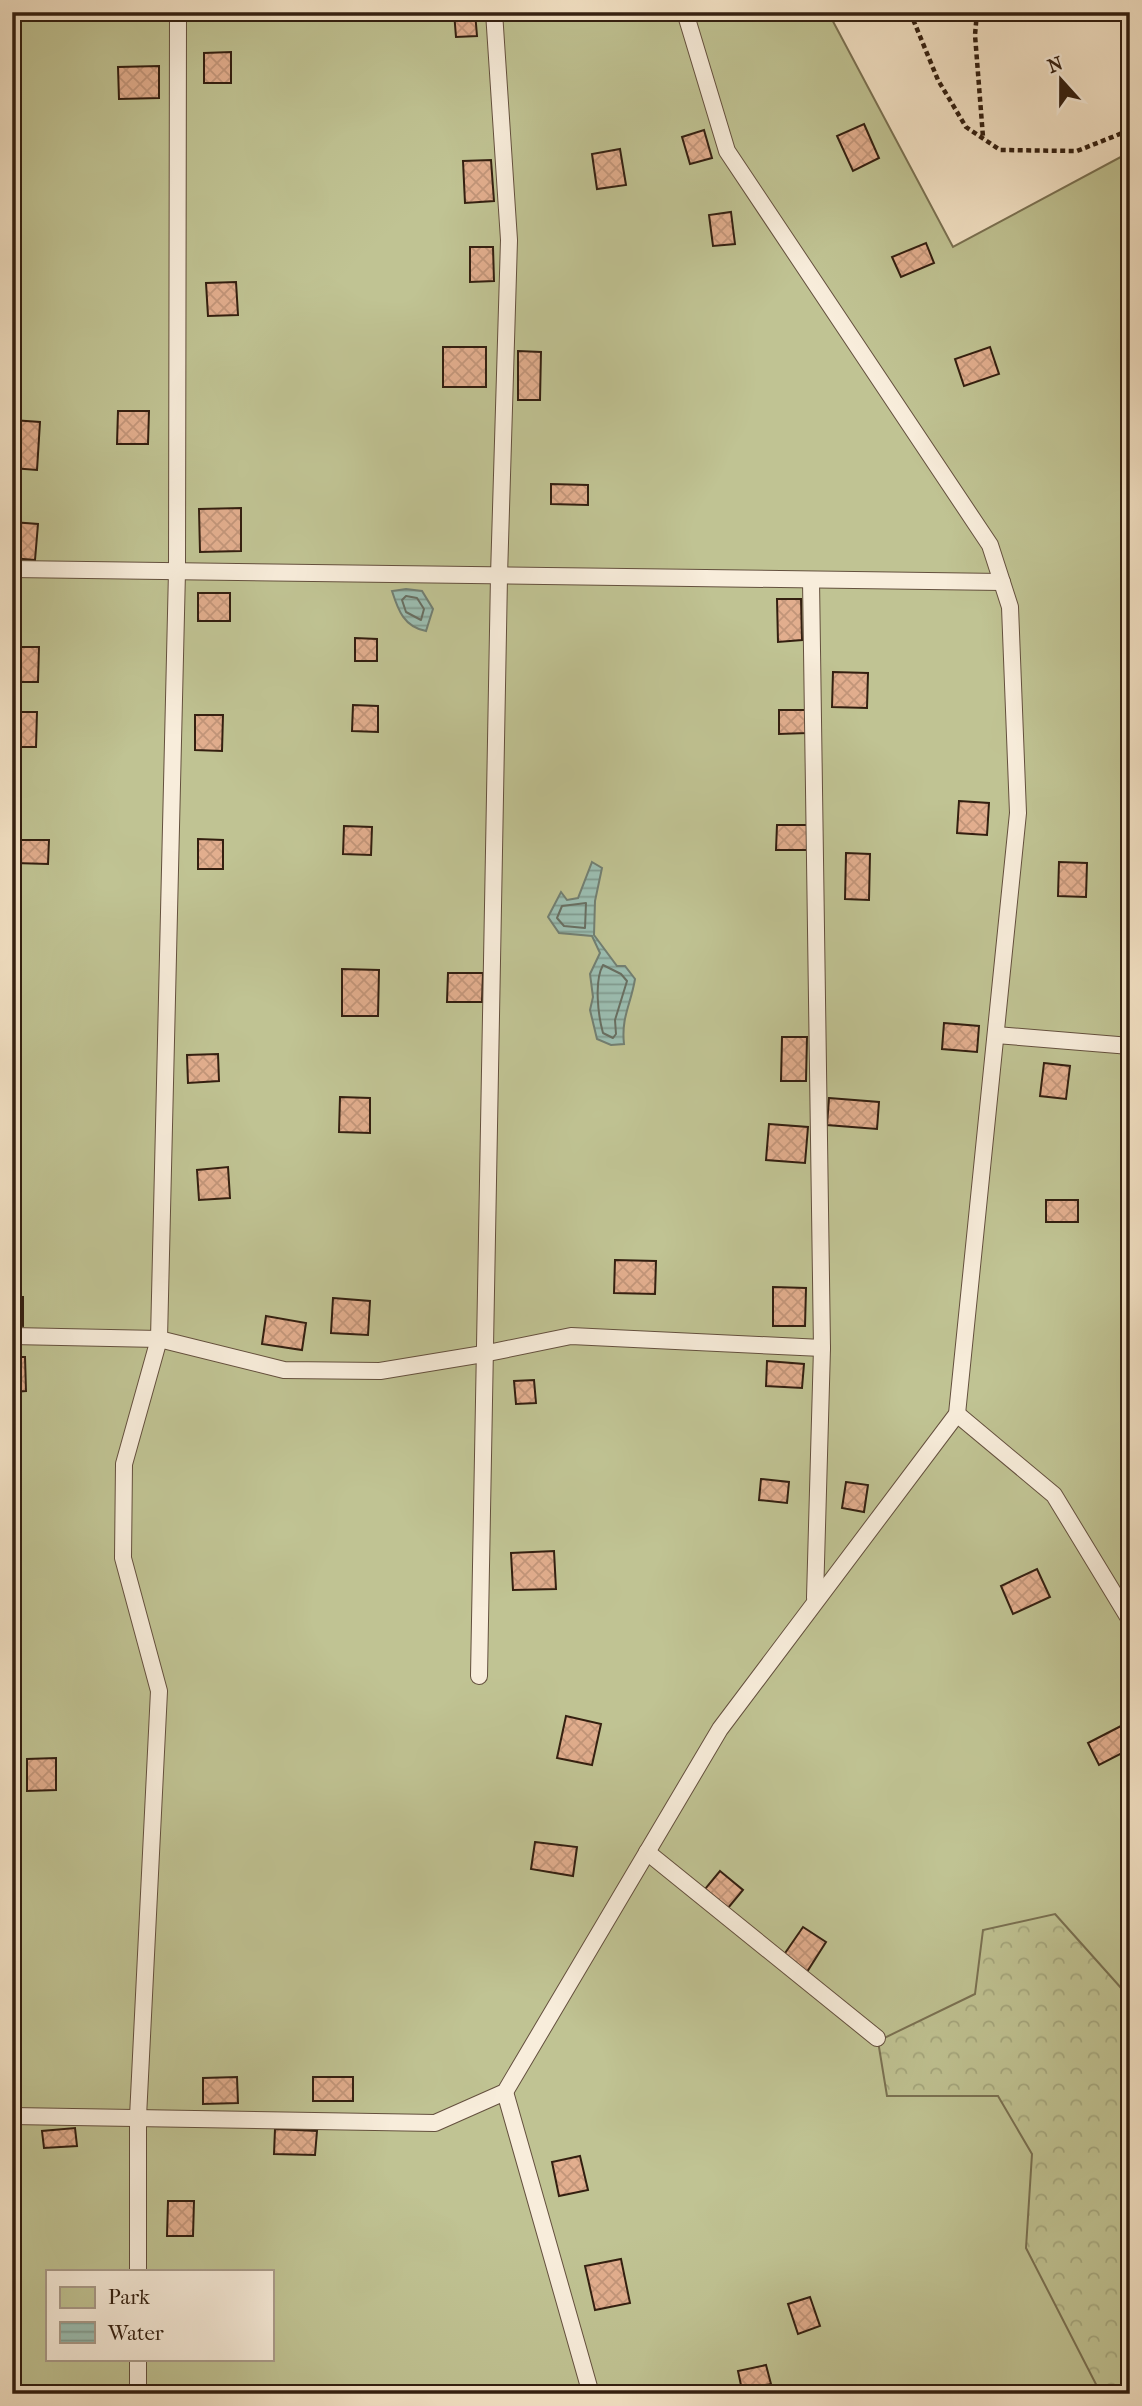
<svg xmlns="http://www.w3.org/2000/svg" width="1142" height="2406" font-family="'IM FELL French Canon',serif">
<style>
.green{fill:#c0c393;stroke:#7a7152;stroke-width:2;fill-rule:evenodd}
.forest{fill:url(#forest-crowns);stroke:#7a7152;stroke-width:2}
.water{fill:url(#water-rules);stroke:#727f72;stroke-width:2}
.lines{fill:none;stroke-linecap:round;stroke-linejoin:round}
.shore{stroke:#686f62;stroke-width:2}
.building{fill:url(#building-cross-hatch);stroke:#331f10;stroke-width:2}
.lane-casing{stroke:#64503e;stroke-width:18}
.path{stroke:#331f10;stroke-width:4.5;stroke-dasharray:5 3.5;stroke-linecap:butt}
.lane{stroke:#f8eddb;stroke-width:16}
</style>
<defs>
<pattern id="forest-crowns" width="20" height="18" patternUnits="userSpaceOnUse" patternTransform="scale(1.75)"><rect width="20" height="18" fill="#c0c393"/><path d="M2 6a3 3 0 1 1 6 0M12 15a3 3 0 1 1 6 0" fill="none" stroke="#a5a77e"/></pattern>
<pattern id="water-rules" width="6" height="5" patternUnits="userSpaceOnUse" patternTransform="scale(1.75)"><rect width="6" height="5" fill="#9cbfb3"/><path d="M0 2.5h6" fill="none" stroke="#809b90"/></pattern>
<pattern id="building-cross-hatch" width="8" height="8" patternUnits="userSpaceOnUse" patternTransform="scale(1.75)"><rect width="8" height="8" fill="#e2ae8e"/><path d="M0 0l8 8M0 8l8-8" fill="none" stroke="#c29579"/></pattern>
</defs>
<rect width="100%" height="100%" fill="#f5e4c7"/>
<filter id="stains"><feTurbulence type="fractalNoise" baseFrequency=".00286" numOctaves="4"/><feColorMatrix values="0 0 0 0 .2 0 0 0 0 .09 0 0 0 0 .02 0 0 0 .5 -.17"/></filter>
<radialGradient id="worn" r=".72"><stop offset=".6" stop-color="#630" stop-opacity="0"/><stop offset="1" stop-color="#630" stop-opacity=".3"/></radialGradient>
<path class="green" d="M12,12H828L953,247L1130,152V2394H12ZM47,2271H271V2359H47Z"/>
<polygon class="forest" points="1055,1914 1130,1998 1130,2394 1101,2394 1026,2248 1032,2154 998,2096 887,2096 878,2041 975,1994 983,1930"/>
<g class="water">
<path d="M406,589L422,591L433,609L426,631C404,627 398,610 392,591Z"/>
<path d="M592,862L602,868L595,901L594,935L617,966H625L635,979C631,1004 621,1017 624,1044L611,1045L597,1039L590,1010L593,997L590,974L600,953L592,936L559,933L548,917L561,892L567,900L578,898Z"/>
</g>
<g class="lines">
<g class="shore">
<polygon points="406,596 417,598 424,609 421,620 406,612 402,600"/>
<polygon points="586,903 585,928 564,926 557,918 562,906"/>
<path d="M603,965L621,974L627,981L615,1020L616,1034L613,1038L603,1033C598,1015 594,981 603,965Z"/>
</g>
</g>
<g class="building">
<polygon points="454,12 475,12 477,36 456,37"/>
<polygon points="231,52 231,83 204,83 204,53"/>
<polygon points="159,66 159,98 119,99 118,67"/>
<polygon points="864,124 879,158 853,171 837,136"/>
<polygon points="704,130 712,158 690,164 682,137"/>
<polygon points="620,149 626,185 597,189 592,154"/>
<polygon points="491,160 494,201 465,203 463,161"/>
<polygon points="731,212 735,244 713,246 709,215"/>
<polygon points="926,243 934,263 901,277 892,257"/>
<polygon points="470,247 493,247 494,281 470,282"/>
<polygon points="236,282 238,315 208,316 206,283"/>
<rect x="443" y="347" width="43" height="40"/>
<polygon points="990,347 999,374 964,386 955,359"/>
<polygon points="518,351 541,352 540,400 518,400"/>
<polygon points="118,411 149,411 148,444 117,444"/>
<polygon points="12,420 40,422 37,470 12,468"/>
<polygon points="551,484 588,485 588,505 551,504"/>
<polygon points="241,508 241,551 200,552 199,509"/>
<polygon points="12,522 38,524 35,560 12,558"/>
<rect x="198" y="593" width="32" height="28"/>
<polygon points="777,599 801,599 802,640 778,642"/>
<polygon points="355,638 377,639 377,661 355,661"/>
<polygon points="16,647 39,647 38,682 16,682"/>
<polygon points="833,672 868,673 867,708 832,707"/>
<polygon points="353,705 378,706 378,732 352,731"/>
<polygon points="779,710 807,710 807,733 779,734"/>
<polygon points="13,712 37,712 36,747 12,747"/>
<polygon points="195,715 223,715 222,751 195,750"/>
<polygon points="959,801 989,803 987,835 957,833"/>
<polygon points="777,825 809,825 808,850 776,850"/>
<polygon points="344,826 372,827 371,855 343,854"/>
<polygon points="198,839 223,840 223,869 198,869"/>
<polygon points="16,840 49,840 48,864 15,863"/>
<polygon points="846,853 870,854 869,900 845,899"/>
<polygon points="1059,862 1087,863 1086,897 1058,896"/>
<polygon points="342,969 379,970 378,1016 342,1016"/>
<polygon points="448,973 483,973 482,1002 447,1002"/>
<polygon points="944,1023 979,1026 977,1052 942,1049"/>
<polygon points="782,1037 807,1037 806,1081 781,1081"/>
<polygon points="218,1054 219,1081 188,1083 187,1055"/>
<polygon points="1044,1063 1070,1066 1066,1099 1040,1096"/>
<polygon points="340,1097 370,1098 370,1133 339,1132"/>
<polygon points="829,1098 879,1102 877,1129 827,1125"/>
<polygon points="769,1124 808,1127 805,1163 766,1160"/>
<polygon points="228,1167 230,1198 199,1200 197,1170"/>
<rect x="1046" y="1200" width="32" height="22"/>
<polygon points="615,1260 656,1261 655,1294 614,1293"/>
<polygon points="773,1287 806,1288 805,1326 773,1326"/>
<polygon points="12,1297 23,1297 23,1326 12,1325"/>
<polygon points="333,1298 370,1301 368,1335 331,1333"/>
<polygon points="266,1316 306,1323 302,1350 262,1344"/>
<polygon points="12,1357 25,1357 26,1391 12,1392"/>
<polygon points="767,1361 804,1364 802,1388 766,1386"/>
<polygon points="534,1380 536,1403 516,1404 514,1381"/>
<polygon points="761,1479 789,1482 787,1503 759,1500"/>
<polygon points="846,1482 868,1485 864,1512 842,1508"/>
<rect x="12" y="1535" width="6" height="30"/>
<polygon points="554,1551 556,1589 513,1590 511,1553"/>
<polygon points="1037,1569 1050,1597 1013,1614 1001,1586"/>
<polygon points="566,1716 601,1724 592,1765 557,1758"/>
<polygon points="1121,1726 1130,1749 1099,1765 1088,1743"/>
<polygon points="56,1758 56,1790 27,1791 27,1759"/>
<polygon points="535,1842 577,1847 573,1876 531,1869"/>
<polygon points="12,1864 18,1865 17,1900 12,1900"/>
<polygon points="720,1871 743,1890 728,1908 705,1889"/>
<polygon points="803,1927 826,1942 805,1975 781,1959"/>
<polygon points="237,2077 238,2103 203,2104 203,2078"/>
<rect x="313" y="2077" width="40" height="24"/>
<polygon points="75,2128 77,2146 44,2148 42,2131"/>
<polygon points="275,2129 317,2131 315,2155 274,2154"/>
<polygon points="580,2156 588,2190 559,2196 552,2162"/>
<polygon points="168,2201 194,2201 193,2236 167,2236"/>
<polygon points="621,2259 630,2303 595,2310 585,2266"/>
<polygon points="810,2297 820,2326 798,2334 788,2304"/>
<polygon points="766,2365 771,2384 742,2390 738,2371"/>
</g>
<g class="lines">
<defs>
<g id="lane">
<polyline points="12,569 1002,582"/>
<polyline points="811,580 822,1348 815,1598"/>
<polyline points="996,1035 1130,1046"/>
<polyline points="12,1336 159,1339 284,1370 380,1371 483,1354 571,1336 822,1348"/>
<polyline points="957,1414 1054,1495 1130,1620"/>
<polyline points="479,1676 499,576 509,240 494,12"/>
<polyline points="647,1852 877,2038"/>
<polyline points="505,2092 591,2394"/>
<polyline points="12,2116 435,2123 505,2092 720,1729 957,1414 1018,813 1010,607 990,545 727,151 685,12"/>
<polyline points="138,2271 138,2117 159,1691 123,1558 124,1464 159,1339 177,571 178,12"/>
<polyline points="138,2394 138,2359"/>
</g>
</defs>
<use href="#lane" class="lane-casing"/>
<g class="path">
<polyline points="910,12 938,80 966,127 1000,150 1077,151 1130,130"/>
<polyline points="977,12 975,35 983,137"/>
</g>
<use href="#lane" class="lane"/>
</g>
<rect width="1142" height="2406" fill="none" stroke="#f5e4c7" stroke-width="42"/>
<rect x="14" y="14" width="1114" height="2378" fill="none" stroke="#331f10" stroke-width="3.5"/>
<rect x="21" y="21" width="1100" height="2364" fill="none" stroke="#331f10" stroke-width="2"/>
<rect x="46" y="2270" width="228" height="91" fill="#f8eddb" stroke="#a99b8a" stroke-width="2"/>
<rect x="60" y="2287" width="35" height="21" fill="#c0c393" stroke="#a99b8a" stroke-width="2"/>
<text x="108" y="2304" font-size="21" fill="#331f10">Park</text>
<rect x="60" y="2322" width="35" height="21" fill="url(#water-rules)" stroke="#a99b8a" stroke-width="2"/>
<text x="108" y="2340" font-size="21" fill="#331f10">Water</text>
<g transform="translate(1061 80) rotate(339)" stroke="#f8eddb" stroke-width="5" paint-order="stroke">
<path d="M0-5L12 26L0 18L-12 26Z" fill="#331f10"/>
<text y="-10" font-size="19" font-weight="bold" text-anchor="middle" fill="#331f10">N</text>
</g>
<rect width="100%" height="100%" filter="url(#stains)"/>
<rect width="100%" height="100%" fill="url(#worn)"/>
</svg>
